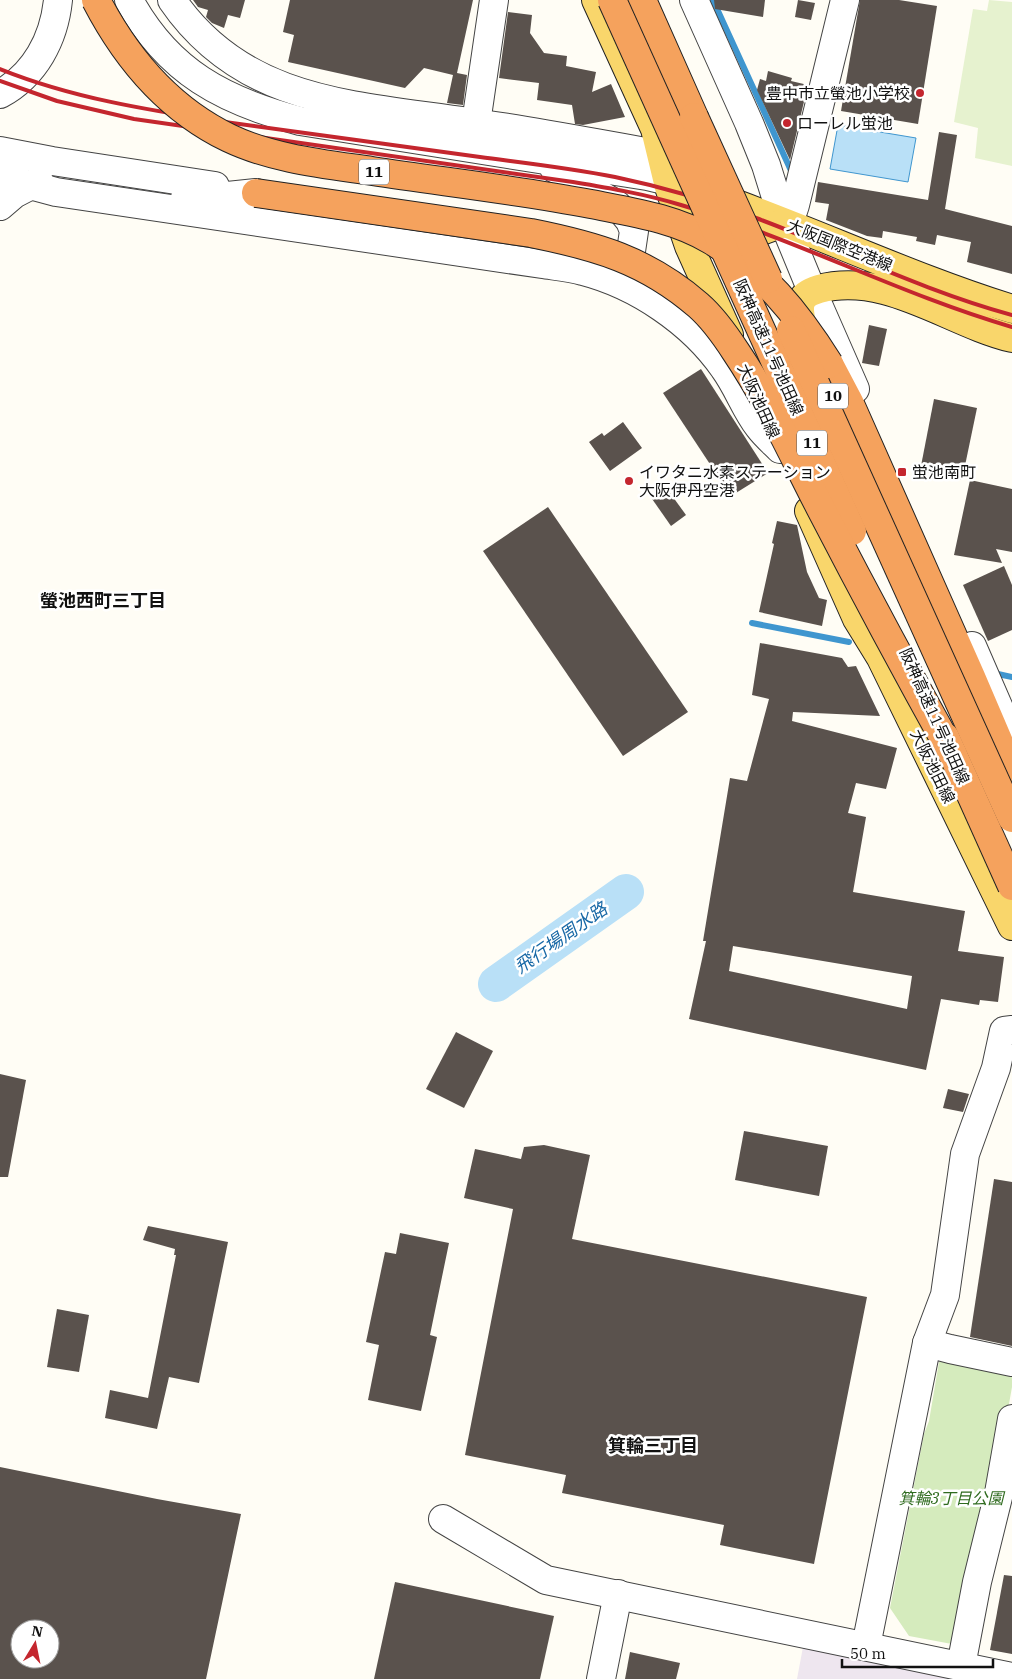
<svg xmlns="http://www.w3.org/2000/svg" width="1012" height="1679" font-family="'IBM Plex Serif','Noto Sans JP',serif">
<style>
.industrial{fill:#eee6ef}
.green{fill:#d5ebbd}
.pitch{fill:#e6f2cf}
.water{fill:#b9e0f7;stroke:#3f96cf}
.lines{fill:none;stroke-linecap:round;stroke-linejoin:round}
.stream{stroke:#3f96cf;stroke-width:6}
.river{stroke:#b9e0f7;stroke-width:36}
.building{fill:#5a524d;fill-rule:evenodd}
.minor-casing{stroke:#444;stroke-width:30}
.major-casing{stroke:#222;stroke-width:30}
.highway-casing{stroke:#222;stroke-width:30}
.minor{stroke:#fff;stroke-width:28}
.major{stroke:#f9d66b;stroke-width:28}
.highway{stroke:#f5a25d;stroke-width:28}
.rail{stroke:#c4262e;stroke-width:4}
.highway-bridge-casing{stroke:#222;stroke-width:30;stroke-linecap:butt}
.highway-bridge{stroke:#f5a25d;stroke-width:28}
.poi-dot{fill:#c4262e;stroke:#fff;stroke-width:2}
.labels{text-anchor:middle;stroke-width:5;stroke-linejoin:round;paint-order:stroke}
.shield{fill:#fff;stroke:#585858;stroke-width:1}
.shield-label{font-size:15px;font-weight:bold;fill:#111}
.poi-label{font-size:16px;fill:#111;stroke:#fff;text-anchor:start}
.street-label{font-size:16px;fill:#111;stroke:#fff}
.park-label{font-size:16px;font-style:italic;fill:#2f6b1f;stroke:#fff}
.neighbourhood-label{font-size:18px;font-weight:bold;fill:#111;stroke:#fff}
.water-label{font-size:18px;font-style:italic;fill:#1768a6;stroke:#fff}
</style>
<rect width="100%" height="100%" fill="#fffdf5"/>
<polygon class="industrial" points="803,1647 950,1679 797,1679"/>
<polygon class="green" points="947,1357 1012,1374 1012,1387 990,1510 952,1644 909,1636 890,1608 924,1434 929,1421 939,1362"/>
<polygon class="pitch" points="989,0 1012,2 1012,166 975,158 978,128 954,122 973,9 987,11"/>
<polygon class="water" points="838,125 916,138 908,182 830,169"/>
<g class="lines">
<g class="stream">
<polyline points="713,0 793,175"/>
<polyline points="752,623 849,642"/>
<polyline points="998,674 1012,677"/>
</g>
<polyline class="river" points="496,984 626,892"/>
</g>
<g class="building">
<polygon points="193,0 245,0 240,18 228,15 224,28 212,23 206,17 208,10 198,7"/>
<polygon points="290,0 473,0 457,73 467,75 463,105 447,103 453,75 424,68 405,88 288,62 294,35 283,32"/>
<polygon points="714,0 765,0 763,17 715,9"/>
<polygon points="798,0 815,3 811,20 795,17"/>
<polygon points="860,0 899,0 937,6 918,124 841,111"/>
<polygon points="508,12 532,15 530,33 544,53 567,56 566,66 596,72 592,92 611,84 625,117 583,125 575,124 572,105 537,100 539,83 499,78"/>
<polygon points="768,71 792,78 791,81 808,85 790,160 757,90 760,79 766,81"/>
<polygon points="939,132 957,135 945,209 1012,226 1012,274 967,262 971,242 937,235 935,245 916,241 917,237 883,231 882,238 867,236 826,220 829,204 815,202 818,182 928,200"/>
<polygon points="869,325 887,329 879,366 862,363"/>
<polygon points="701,369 768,473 731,496 663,393"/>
<polygon points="934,399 977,408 962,480 920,471"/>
<polygon points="623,422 642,448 610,471 589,442 602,433 604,436"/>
<polygon points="970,480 1012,489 1012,552 996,549 1002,563 954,555"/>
<polygon points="665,486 686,515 671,526 650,496"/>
<polygon points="548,507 688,712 623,756 483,551"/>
<polygon points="777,521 797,525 807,572 819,598 827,600 822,626 759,612 774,544 772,543"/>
<polygon points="1004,566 1012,585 1012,630 988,641 963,585"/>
<path d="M760,643L842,658L848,667L856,666L880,716L793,712L792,721L897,748L886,789L856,783L848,813L866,817L853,892L965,911L958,951L1004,957L998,1002L980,1000L979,1005L941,999L926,1070L689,1019L706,941H703L730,778L747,781L769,699L752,695ZM733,946L912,976L907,1009L729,971Z"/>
<polygon points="456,1032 493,1051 464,1108 426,1089"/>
<polygon points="0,1074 26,1080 8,1177 0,1177"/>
<polygon points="948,1089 969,1094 963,1112 943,1108"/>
<polygon points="744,1131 828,1146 819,1196 735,1180"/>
<polygon points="544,1145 590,1155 572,1239 867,1297 814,1564 720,1545 724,1525 562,1493 566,1475 465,1455 513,1209 464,1198 475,1149 521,1159 524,1147"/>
<polygon points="994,1179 1012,1182 1012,1346 970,1337"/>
<polygon points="148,1226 228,1242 199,1383 169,1377 157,1429 105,1418 110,1390 148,1398 176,1255 174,1255 175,1249 143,1240"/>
<polygon points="400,1233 449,1243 430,1335 437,1337 421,1411 368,1400 379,1345 366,1342 385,1252 396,1254"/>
<polygon points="57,1309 89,1315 79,1372 47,1367"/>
<path d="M0,1467L157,1499L241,1514L206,1679H0ZM20,1629H50V1659H20Z"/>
<polygon points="1004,1575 1012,1576 1012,1654 990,1650"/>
<polygon points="395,1582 554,1616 540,1679 374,1679"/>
<polygon points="630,1652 680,1663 676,1679 625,1679"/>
</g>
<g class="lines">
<defs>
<g id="minor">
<path d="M129,0C168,72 224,101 300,121L647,176L668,181"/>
<path d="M172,0C243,104 355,105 469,122C526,130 583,141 640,151L661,152"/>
<polyline points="694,0 749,123 766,165 784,223 812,291 855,389"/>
<path d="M0,94C35,75 54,39 58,0"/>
<polyline points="476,123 494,0"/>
<polyline points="0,151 52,161 215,186"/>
<polyline points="554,168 574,178 617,205 630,221 634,231 630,258 634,265 630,283"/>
<path d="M0,177L56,192L542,264C555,266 569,267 583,271C637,285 692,322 724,368C738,387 745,409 759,427C765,435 773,442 780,449"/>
<polyline points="185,198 199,199 256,193"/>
<polyline points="0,206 14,194 39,181"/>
<polyline points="784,223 793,211 795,205 845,0"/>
<polyline points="972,646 1012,738"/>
<polyline points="927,1343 950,1349 1012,1362"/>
<polyline points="443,1519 546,1580 1012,1677"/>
<polyline points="866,1646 927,1343 945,1295 965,1154 996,1068 1004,1031 1012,1030"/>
<polyline points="961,1666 977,1582 999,1493 1012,1419"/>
<polyline points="601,1679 618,1594"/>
</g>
<g id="major">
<polyline points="596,0 655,129 669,187 689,246 729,335"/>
<path d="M717,197C816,232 912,278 1012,309"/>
<path d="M732,253C737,237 770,228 784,223"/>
<path d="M804,331C802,322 798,311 801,302C804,294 812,291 819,289C887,271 949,323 1012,338"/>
<polyline points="809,511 857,619 881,658 1012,926"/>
</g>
<g id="highway">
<polyline points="642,0 694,117"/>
<polyline points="829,364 849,402 971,677 1012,773"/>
</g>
</defs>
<use href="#minor" class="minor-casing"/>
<use href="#major" class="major-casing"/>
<use href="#highway" class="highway-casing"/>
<use href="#minor" class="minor"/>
<use href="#major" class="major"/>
<use href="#highway" class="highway"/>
<g class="rail">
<path d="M0,69C72,98 148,110 225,122C310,134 395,145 480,157C525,163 571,168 615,177C663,187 710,201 756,218C842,250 924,291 1012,315"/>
<path d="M0,81L57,101L134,119L573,182C609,188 645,194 681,205C794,238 899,294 1012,327"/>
</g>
<defs>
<g id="highway-bridge">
<path d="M96,0C126,58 169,109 229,138C273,159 324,164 372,171C445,182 518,190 591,204C631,212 675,218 711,240C763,271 797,313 829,364"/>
<polyline points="612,0 852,531"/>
<polyline points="694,117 768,279"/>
<path d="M256,193L531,233C596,246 646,260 698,305C713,318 725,335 736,352C769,401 793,455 820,507C863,590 907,672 952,753"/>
<polyline points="791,330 1012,818"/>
<polyline points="945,737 1012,886"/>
</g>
</defs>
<use href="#highway-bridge" class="highway-bridge-casing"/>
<use href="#highway-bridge" class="highway-bridge"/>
</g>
<g class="poi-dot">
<circle cx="920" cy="93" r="5"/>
<circle cx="787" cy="123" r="5"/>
<rect x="897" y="467" width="10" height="10" rx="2.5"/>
<circle cx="629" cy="481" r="5"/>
</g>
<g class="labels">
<g class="shield">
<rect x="359" y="159.5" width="30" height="25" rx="4"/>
<rect x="818" y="383.5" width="30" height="25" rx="4"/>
<rect x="797" y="430.5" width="30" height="25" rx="4"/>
</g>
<g class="shield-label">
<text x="374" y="177">11</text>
<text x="833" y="401">10</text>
<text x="812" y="448">11</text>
</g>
<g class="poi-label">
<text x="910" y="99" text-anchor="end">豊中市立螢池小学校</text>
<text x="797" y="129">ローレル蛍池</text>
<text x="639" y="478">イワタニ水素ステーション<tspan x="639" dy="18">大阪伊丹空港</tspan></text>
<text x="912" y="478">蛍池南町</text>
</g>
<g class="street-label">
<text transform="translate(840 245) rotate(22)" y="6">大阪国際空港線</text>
<text transform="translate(769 347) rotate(66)" y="6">阪神高速11号池田線</text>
<text transform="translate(759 401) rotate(66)" y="6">大阪池田線</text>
<text transform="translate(935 716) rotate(66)" y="6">阪神高速11号池田線</text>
<text transform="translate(933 766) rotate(64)" y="6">大阪池田線</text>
</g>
<g class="park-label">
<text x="951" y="1504">箕輪3丁目公園</text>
</g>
<g class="neighbourhood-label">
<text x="103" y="607">螢池西町三丁目</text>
<text x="653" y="1452">箕輪三丁目</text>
</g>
<g class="water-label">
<text transform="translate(561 938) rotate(-35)" y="6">飛行場周水路</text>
</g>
</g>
<g transform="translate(35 1644) rotate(10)"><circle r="24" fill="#ffffff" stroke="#a0a0a0"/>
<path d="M0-4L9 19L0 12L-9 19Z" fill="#c4262e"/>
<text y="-8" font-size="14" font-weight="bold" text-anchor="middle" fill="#111111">N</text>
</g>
<path d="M842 1659v8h151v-8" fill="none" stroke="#111111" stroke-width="2.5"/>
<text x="850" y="1659" font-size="15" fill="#111111" stroke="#ffffff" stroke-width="4" paint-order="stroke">50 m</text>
</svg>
